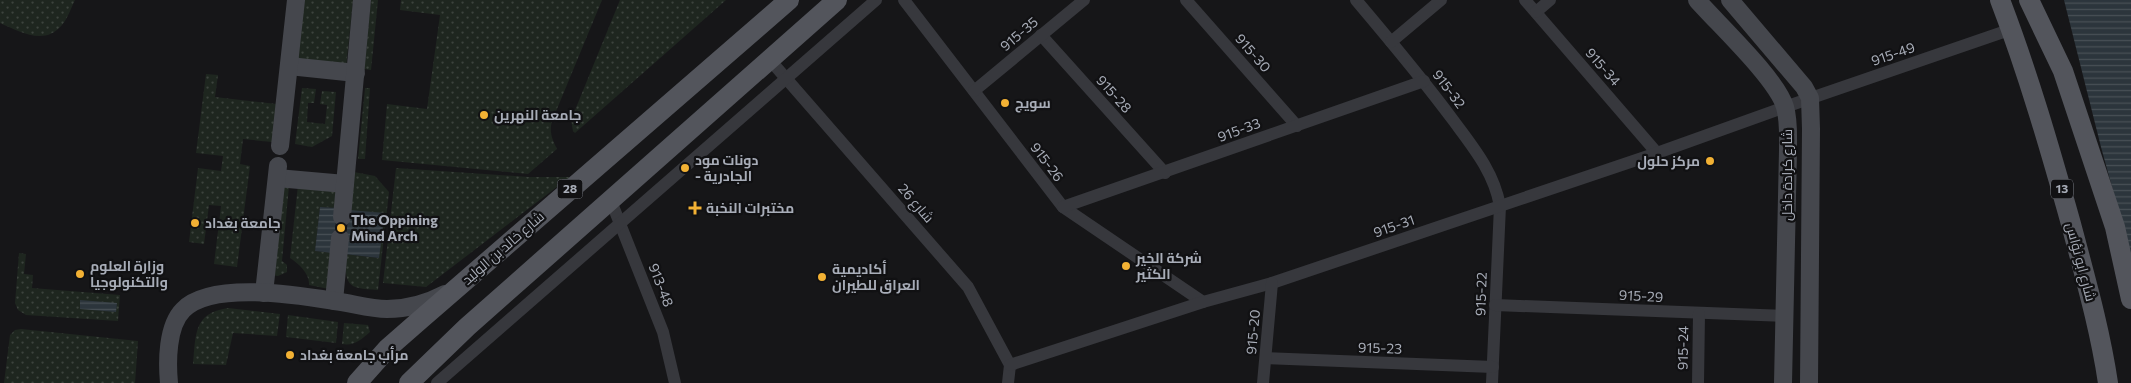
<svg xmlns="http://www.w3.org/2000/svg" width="2131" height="383" font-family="Commissioner,Cairo,sans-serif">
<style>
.grass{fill:url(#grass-dots)}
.water{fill:url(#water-rules)}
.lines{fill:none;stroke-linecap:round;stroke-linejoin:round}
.street{stroke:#37383d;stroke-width:12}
.secondary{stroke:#45474d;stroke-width:18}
.primary{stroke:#53555c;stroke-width:20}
.poi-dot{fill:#f2b134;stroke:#111113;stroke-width:2}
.labels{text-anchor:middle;stroke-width:4.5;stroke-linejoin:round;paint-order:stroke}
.shield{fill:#111113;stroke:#7b7e86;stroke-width:1}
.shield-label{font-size:12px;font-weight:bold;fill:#a8adb8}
.street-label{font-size:14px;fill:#a8adb8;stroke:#111113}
.poi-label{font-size:14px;font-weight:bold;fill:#a8adb8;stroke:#111113;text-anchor:start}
</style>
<defs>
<pattern id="grass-dots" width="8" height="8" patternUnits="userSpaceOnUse" patternTransform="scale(1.25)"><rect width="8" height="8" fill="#1e261f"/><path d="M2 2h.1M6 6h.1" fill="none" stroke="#3c433d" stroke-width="1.8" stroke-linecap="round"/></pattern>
<pattern id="water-rules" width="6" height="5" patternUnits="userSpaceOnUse" patternTransform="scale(1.25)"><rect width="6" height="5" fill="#2c353c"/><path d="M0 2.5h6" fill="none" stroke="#485056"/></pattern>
</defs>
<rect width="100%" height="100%" fill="#161618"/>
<g class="grass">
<path d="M0,0H75C71,8 68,18 62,25C45,46 20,32 0,23Z"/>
<polygon points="301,0 353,0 346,68 295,60"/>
<polygon points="371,0 378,0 371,70 364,69"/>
<path d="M401,0H602L552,121C549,132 552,139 557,149L528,174L382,160L387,104L427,109L440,15L400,10Z"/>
<polygon points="620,0 726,0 575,133 573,131 571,120"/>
<polygon points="206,74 218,75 215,97 277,104 272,142 243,139 240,164 250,166 237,267 214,264 221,206 209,205 204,244 189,242 198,168 221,171 223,156 196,153"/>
<polygon points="302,88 316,89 314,103 308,103 307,122 325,124 327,105 320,104 322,91 336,92 332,136 312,147 295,144"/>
<polygon points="365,88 370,88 365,159 358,159"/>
<polygon points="396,168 529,177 570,177 426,287 383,283"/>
<path d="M354,172L375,176L389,192L378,290C345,288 347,286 344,254L379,258L349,210Z"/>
<polygon points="282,185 289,186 282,261 287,265 287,272 278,276 270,275"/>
<path d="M298,185L338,190L337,208L320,207L315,251L333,253L329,289L309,285C310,274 299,264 290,258Z"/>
<polygon points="19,253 26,254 24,274 33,275 32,288 120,295 118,321 26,315 18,310 15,303"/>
<path d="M228,308L280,314L277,336L233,333L226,365L193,364C196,335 193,313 228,308Z"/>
<polygon points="288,315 338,322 336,343 286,337"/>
<path d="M344,323L368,325L370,332C361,340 354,346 342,344Z"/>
<polygon points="21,329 138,341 135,383 4,383 10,335 15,330"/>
</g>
<g class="water">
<polygon points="2064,0 2131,0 2131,256 2101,147"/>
<polygon points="320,207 337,208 333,253 315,251"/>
<polygon points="349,210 385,213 379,258 344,254"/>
<polygon points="80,300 117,303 116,312 80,309"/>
</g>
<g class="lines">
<g class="street">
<polyline points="904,0 1063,207 1203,302"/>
<polyline points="1186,0 1297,126"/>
<path d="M1356,0C1389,39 1422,78 1453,120C1473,147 1494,172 1500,206L1492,383"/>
<polyline points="1525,0 1657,153"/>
<polyline points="1536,12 1550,0"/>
<polyline points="1041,35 1165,173"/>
<polyline points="1391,42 1441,0"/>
<polyline points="770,60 968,287 1010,365 1008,383"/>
<polyline points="974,91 1084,0"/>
<polyline points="611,201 663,332 675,383"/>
<polyline points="1063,207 1424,81"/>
<polyline points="1495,305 1785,316"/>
<polyline points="1266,358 1493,367"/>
<polyline points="1010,365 1203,302 1272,283 1657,153 1785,107 2012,29"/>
<polyline points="437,383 876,0"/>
<polyline points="1263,383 1272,283"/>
<polyline points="1698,383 1699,314"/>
</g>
<g class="secondary">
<path d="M1697,0C1718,24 1777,79 1785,107C1789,121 1788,136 1788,150L1783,383"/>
<polyline points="1730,0 1804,87 1810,98 1811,129 1809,383"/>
<polyline points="289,66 356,73"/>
<polyline points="280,146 296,0"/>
<polyline points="277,178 345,184"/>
<polyline points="342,217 362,0"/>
<polyline points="264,293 278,166"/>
<polyline points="334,301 340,238"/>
<path d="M169,383C167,362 167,326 183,310C211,281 297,295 334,301C352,303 369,309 387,309C408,309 428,303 445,294"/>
</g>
<g class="primary">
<path d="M2000,0C2028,73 2050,149 2071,224C2085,277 2100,329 2108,383"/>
<polyline points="2029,0 2063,71 2115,227 2131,299"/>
<polyline points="357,383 388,348 420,320 789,0"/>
<polyline points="409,383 467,327 837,0"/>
</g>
</g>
<g class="poi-dot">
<circle cx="1005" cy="103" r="5"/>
<circle cx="484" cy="115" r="5"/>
<circle cx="1710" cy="161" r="5"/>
<circle cx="685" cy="168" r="5"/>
<path d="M692.5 200.5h5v5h5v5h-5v5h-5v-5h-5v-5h5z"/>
<circle cx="195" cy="223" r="5"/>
<circle cx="341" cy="228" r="5"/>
<circle cx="1126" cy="266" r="5"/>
<circle cx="80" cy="274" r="5"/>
<circle cx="822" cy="277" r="5"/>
<circle cx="290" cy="355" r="5"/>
</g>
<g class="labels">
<g class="shield">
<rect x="557.5" y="179.5" width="25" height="19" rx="4"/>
<rect x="2051" y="179.5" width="22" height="19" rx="4"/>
</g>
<g class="shield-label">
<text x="570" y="193">28</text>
<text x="2062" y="193">13</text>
</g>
<g class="street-label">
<text transform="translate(1019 34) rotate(-40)" y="5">915-35</text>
<text transform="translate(1253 53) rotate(49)" y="5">915-30</text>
<text transform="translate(1893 54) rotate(-19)" y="5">915-49</text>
<text transform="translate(1603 67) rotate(49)" y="5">915-34</text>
<text transform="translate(1449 89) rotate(53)" y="5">915-32</text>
<text transform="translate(1114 94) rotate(48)" y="5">915-28</text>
<text transform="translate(1239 130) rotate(-20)" y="5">915-33</text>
<text transform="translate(1047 162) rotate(53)" y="5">915-26</text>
<text transform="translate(1787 175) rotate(-90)" y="5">شارع كرادة داخل</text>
<text transform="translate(916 203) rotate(49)" y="5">شارع 26</text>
<text transform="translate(1394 226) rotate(-19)" y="5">915-31</text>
<text transform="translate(503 248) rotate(-41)" y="5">شارع خالد بن الوليد</text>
<text transform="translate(2081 262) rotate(75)" y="5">شارع ابو نؤاس</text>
<text transform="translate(661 285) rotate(69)" y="5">913-48</text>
<text transform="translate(1481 294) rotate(-88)" y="5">915-22</text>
<text transform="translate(1641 296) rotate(3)" y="5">915-29</text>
<text transform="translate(1253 332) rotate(-85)" y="5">915-20</text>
<text transform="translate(1380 348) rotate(2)" y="5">915-23</text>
<text transform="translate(1683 348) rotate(-89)" y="5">915-24</text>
</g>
<g class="poi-label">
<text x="1015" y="108">سويج</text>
<text x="494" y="120">جامعة النهرين</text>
<text x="695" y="165">دونات مود<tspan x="695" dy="16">- الجادرية</tspan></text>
<text x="1700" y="166" text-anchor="end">مركز حلول</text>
<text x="706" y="213">مختبرات النخبة</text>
<text x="351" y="225">The Oppining<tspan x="351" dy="16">Mind Arch</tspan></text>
<text x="205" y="228">جامعة بغداد</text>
<text x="1136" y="263">شركة الخير<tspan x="1136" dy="16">الكثير</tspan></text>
<text x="90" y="271">وزارة العلوم<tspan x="90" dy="16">والتكنولوجيا</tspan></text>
<text x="832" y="274">أكاديمية<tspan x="832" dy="16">العراق للطيران</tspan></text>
<text x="300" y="360">مرأب جامعة بغداد</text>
</g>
</g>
</svg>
